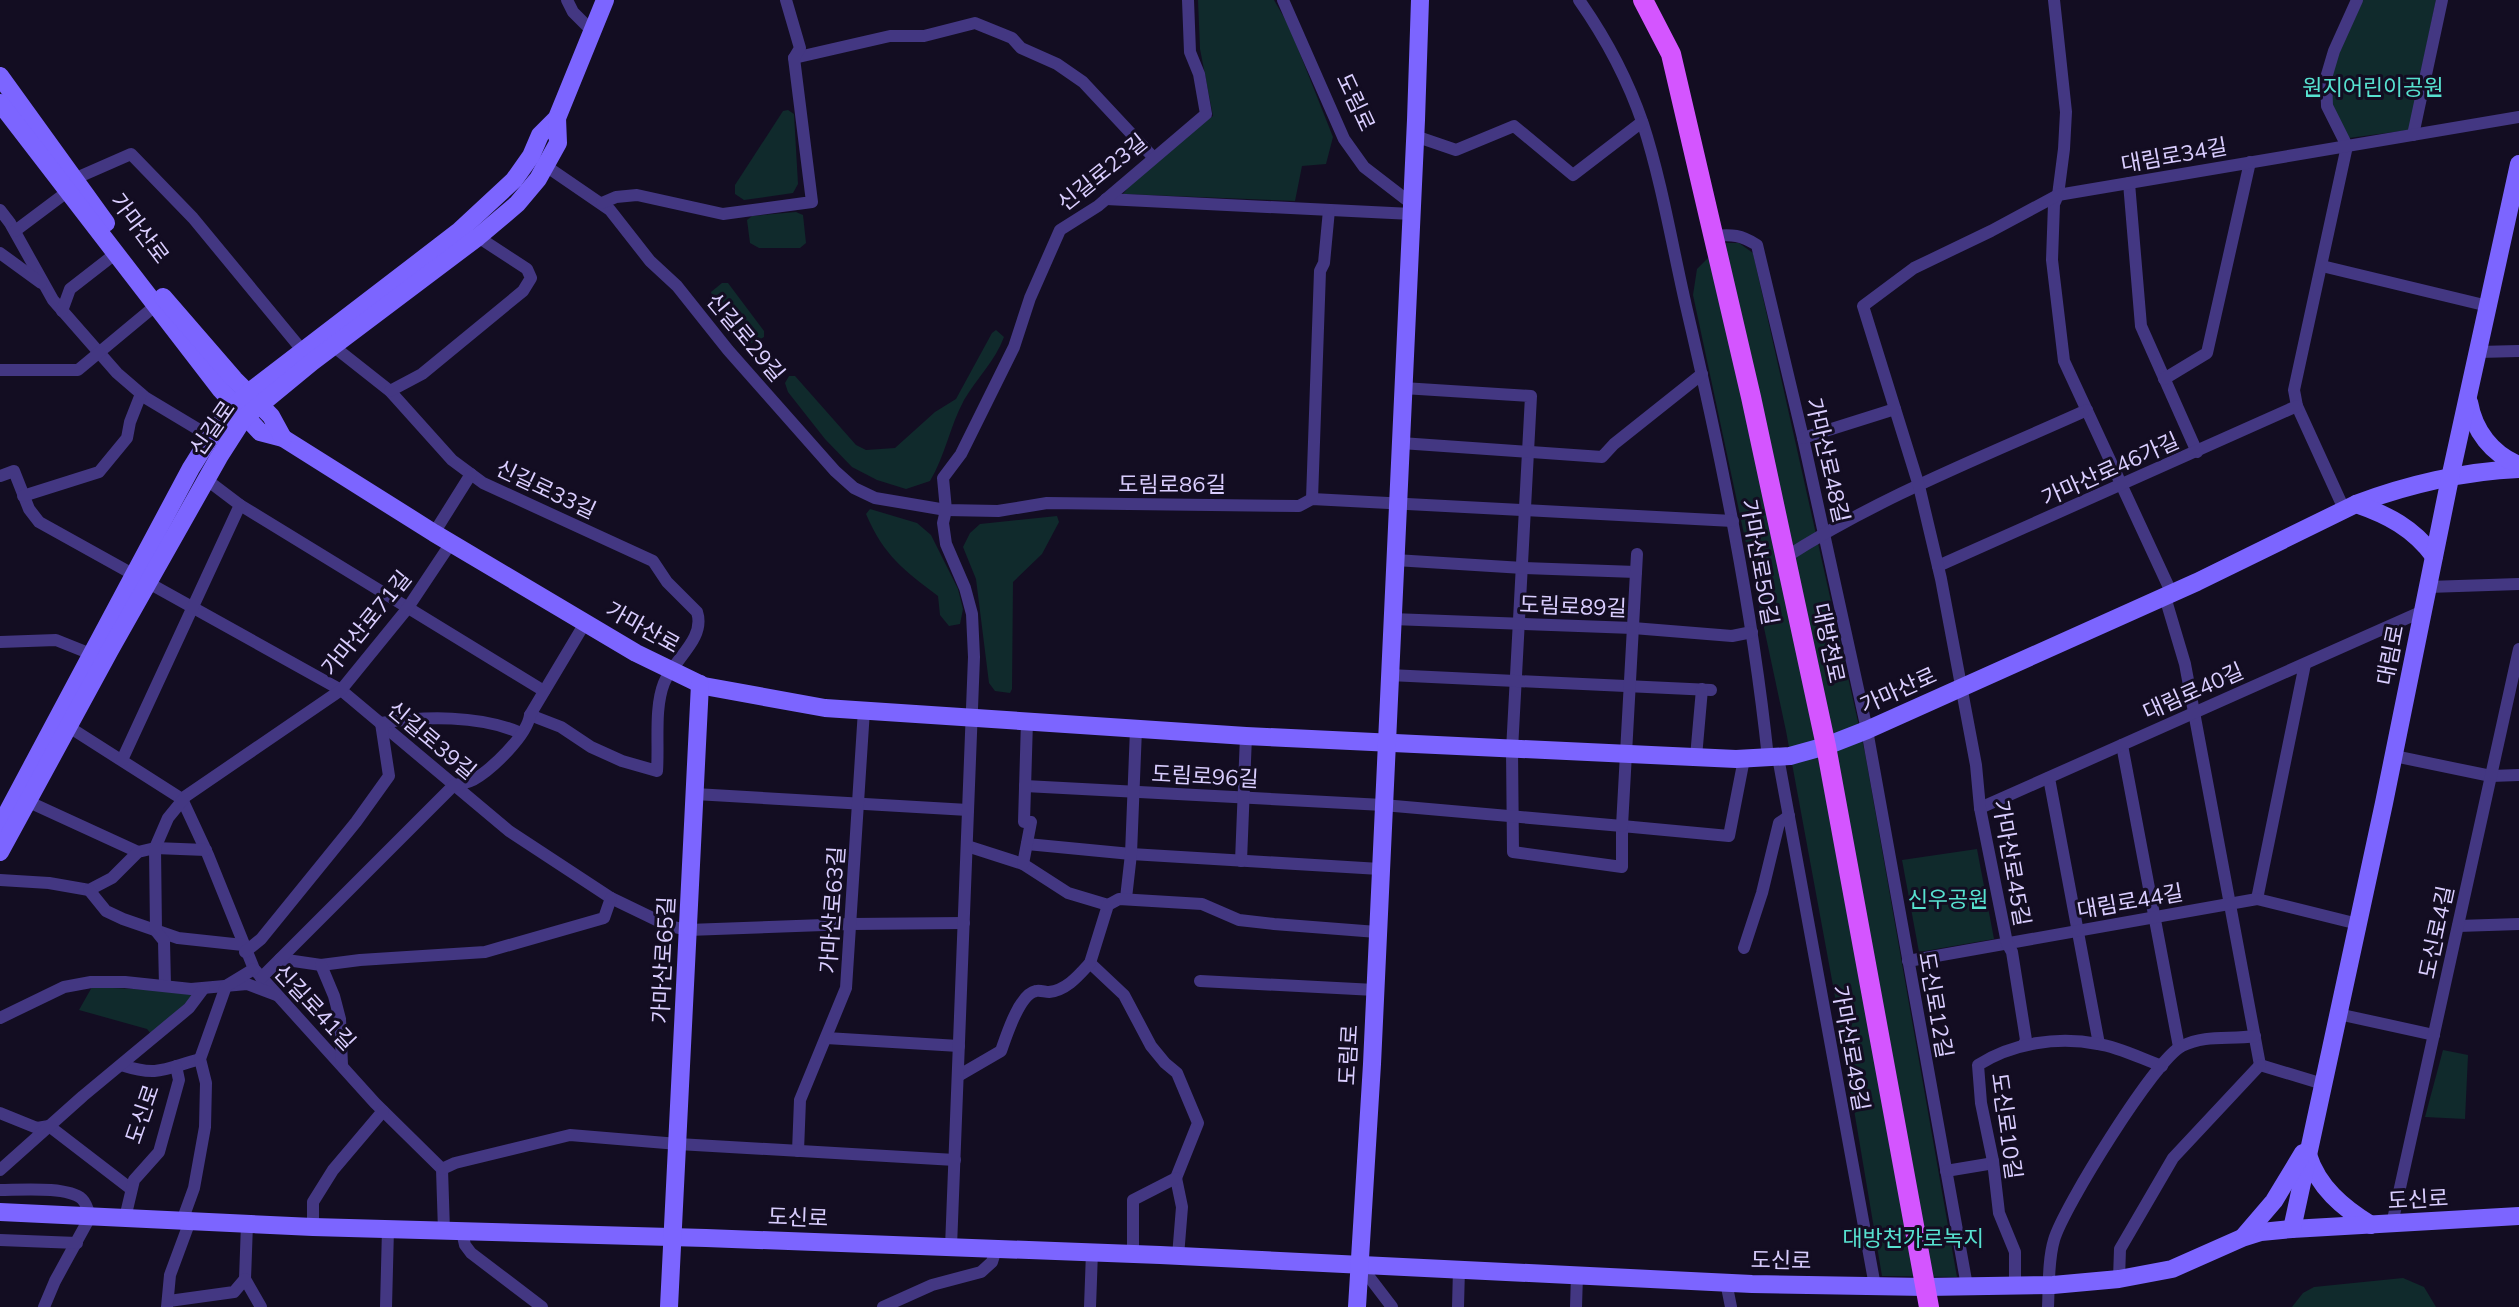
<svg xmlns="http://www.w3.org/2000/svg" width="2519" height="1307" font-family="Mulish,'Noto Sans KR',sans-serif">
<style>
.green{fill:#102a2c}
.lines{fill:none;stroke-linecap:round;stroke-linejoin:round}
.street{stroke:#433782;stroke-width:12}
.secondary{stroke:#7c65ff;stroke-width:18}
.primary{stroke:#d455ff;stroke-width:20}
.labels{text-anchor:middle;stroke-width:6;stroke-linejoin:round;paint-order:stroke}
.park-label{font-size:22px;fill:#57e2d0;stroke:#130d22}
.street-label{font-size:22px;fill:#daceff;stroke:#130d22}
</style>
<rect width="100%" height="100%" fill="#130d22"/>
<g class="green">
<polygon points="1198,0 1274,0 1289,26 1333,137 1326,164 1302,166 1295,201 1123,194 1153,157 1213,116 1200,49"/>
<path d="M2361,0H2436L2409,130L2349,138C2344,132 2337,124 2334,117C2319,76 2345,36 2361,0Z"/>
<polygon points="788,110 794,114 798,184 793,193 744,200 735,194 735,185 783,111"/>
<polygon points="796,212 803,215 806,243 800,248 759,248 750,243 747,220 752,216"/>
<polygon points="1723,243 1739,243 1753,253 1865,753 1957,1277 1882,1276 1834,991 1786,731 1693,295 1697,269"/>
<polygon points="722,283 728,283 764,331 764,337 753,343 748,342 713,301 711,292"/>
<path d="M996,330L1004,337C995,361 977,378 964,400C950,426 945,456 930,481L906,489L877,480L852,467L825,439L788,392L785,383L789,376H795L856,445L866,450L895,448L935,412L956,399L992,333Z"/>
<path d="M870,509L917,523L931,535L958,589L963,609L960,624L949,626L940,615L938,596C904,570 884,556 866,514Z"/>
<polygon points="1057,516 1059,522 1042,554 1013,582 1012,689 1010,693 995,691 989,683 976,579 963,547 970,533 980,524"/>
<polygon points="1977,849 1994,939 1919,952 1902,860"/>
<polygon points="92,987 198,992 152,1035 147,1029 79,1010"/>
<polygon points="2443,1050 2468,1055 2465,1119 2425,1117"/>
<polygon points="2403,1278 2424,1287 2436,1307 2292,1307 2303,1293 2314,1287"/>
</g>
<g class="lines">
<g class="street">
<polyline points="567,0 573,12 592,31"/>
<polyline points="1283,0 1344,139 1364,167 1412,204"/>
<path d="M1579,0C1605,37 1628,80 1643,124C1662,183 1672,245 1686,306C1721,455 1752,606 1768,758"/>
<polyline points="2054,0 2066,112 2064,149 2058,195 2054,204 2052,260 2064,361 2172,594"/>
<polyline points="794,58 890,36 924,36 975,23 1012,38 1021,48 1057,64 1083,82 1153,157"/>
<polyline points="2413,135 2442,0"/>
<polyline points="1415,136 1456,150 1514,126 1573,175 1642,122"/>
<polyline points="540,162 610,210 650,261 677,286 728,350 835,471 854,488 875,498 946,510 998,511 1047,503 1299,506 1312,499 1733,521"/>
<polyline points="74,179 131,154 193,218 302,350"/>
<polyline points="2129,183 2141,326 2197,452"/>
<polyline points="1106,199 1412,214"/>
<polyline points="602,203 616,197 637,195 723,214 812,202 794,58 800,48 786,0"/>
<polyline points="0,210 10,223 53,300 117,373 146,398 211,437"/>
<polyline points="15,231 67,192"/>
<path d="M1714,236C1732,234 1741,235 1757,245L1803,438L1867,730L1967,1286"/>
<polyline points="0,253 41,283"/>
<polyline points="2322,266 2488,306"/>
<polyline points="62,311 70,289 115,254"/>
<path d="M333,346L390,391L452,460L483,483L653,561L667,582L697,612C706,639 673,660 664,683C654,708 659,744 657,771L622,761L591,747L561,727L530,715"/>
<polyline points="2478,352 2519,351"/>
<polyline points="0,370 78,370 155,306"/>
<polyline points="2164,379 2207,353 2250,162"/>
<polyline points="1403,388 1531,396 1512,750 1513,852 1622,867 1622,826 1729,836 1744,759"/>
<polyline points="390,391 422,374 523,291 531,278 527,269 478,237"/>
<polyline points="1803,438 1895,409"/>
<polyline points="1401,443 1602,457 1614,444 1702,374"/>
<polyline points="0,476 14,471 29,509 39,522 341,690 509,831 611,898 669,926 688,930 851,924 964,923"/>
<polyline points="23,496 99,472 127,438 130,422 141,394"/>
<polyline points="1312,499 1320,271 1324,263 1329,210"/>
<polyline points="240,505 544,691"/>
<polyline points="2344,509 2297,406 2294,390 2347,146 2327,106 2326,78 2334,51 2357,0"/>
<polyline points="434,533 471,474"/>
<path d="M1786,557C1879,497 1985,456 2087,410"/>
<polyline points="1395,560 1523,568 1636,572"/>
<polyline points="1938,566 2297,406"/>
<polyline points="2428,587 2519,584"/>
<polyline points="2165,597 2185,664 2260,1065"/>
<polyline points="1392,619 1633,628 1732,636 1752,632"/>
<polyline points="0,642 56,640 91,654"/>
<polyline points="1389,675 1711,690"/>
<polyline points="69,727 182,799 208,855 254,969 375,1103 442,1169 444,1231"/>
<polyline points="2122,745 2179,1047"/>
<polyline points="2394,756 2491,776 2519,775"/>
<polyline points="1696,757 1702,689"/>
<polyline points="1778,757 1875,1286"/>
<polyline points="122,760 240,505 207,480"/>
<polyline points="2049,778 2099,1044"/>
<polyline points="1025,786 1383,805 1622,826 1637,554"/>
<polyline points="695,794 968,810"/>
<polyline points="29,802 138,852"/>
<polyline points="1980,808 2423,611"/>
<polyline points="1027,844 1131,854 1380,869"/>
<polyline points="967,846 1023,864 1068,893 1108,905"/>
<polyline points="1241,861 1246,736"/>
<polyline points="1023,864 1031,822 1024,822 1027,721"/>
<polyline points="0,880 49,883 89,890 112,878 138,852 155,848 206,850"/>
<polyline points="89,890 106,911 123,919 178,938 243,945"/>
<polyline points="1126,898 1131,854 1136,729"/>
<polyline points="2257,899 2305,664"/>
<polyline points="2458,926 2519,924"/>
<polyline points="1744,948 1762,893 1779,823 1789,816"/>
<path d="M245,952L261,939L356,822L389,776L381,723C425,716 479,715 521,733"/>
<polyline points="280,959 321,965 360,960 485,952 604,918 611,898"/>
<polyline points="1908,961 2257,899 2358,924"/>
<polyline points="1090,963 1124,995 1151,1046 1165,1063 1177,1073 1198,1123 1176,1178"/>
<polyline points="321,965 334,996 340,1019 342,1065"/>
<path d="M261,978L454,785C461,784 467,783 473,780C491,770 527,736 530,715L585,623"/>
<polyline points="1200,981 1375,990"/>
<polyline points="165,986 164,941 156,931 155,848 168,818 186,796 341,690 407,609 451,543"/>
<polyline points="2338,1014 2434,1035"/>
<polyline points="0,1018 64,987 91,982 125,982 191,989 247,984 276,995"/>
<polyline points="826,1038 959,1046"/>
<polyline points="2024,1044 2026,1040 2012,952 2007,943 1980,808 1976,765 1941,579 1919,486 1863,306 1914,268 1991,231 2058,195 2519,117"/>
<path d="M121,1065C159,1077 164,1069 200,1059"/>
<polyline points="2260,1065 2323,1084"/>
<path d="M958,1076L1001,1051C1006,1037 1019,994 1036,991C1040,990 1045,992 1049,992C1067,990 1079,975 1090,963L1108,905L1119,899L1202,904L1239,920L1274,924L1377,932"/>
<polyline points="0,1113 37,1128 49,1126 131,1189"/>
<polyline points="798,1151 800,1100 846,988 864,710"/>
<polyline points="442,1169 455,1163 570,1135 678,1144 955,1160"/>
<polyline points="0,1170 83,1096 189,1008 204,988"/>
<polyline points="1946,1171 1988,1164 1993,1161"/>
<polyline points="1176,1178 1182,1207 1178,1256"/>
<path d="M0,1190C20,1190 67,1186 82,1199C87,1204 88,1210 90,1217L55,1281L44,1307"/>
<polyline points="125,1218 134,1180 159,1152 179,1080 176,1066"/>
<polyline points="182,1221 194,1188 205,1127 206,1083 200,1059 226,986 254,969"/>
<polyline points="247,1224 245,1279 261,1307"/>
<polyline points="2392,1224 2519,649"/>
<polyline points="313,1227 313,1202 333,1170 383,1111"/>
<polyline points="462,1232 465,1245 471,1253 542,1307"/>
<polyline points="0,1240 77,1243"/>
<polyline points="951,1247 974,657 972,614 965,588 946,544 943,523 946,510 943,478 961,454 1014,347 1030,298 1060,230 1098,206 1206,114 1199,74 1190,52 1188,0"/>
<polyline points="1133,1254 1133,1200 1176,1178"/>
<polyline points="1360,1265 1392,1307"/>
<polyline points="2119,1279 2120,1249 2173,1158 2260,1065"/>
<polyline points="1726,1282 1731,1307"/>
<path d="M2015,1286V1252L1999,1213L1993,1161L1981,1103L1978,1065C2012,1043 2058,1036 2098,1044C2119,1047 2142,1059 2162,1066"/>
<polyline points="169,1301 234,1292 245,1279"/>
<polyline points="167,1307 170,1275 190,1221"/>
<polyline points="386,1307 388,1229"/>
<polyline points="883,1307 932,1285 981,1272 992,1262 996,1249"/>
<polyline points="1090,1307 1092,1252"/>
<polyline points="1458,1307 1459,1269"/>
<polyline points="1576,1307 1577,1275"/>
<path d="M2048,1307C2049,1286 2048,1260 2054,1240C2063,1208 2156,1058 2182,1046C2206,1034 2230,1040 2255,1036"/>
</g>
<g class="secondary">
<polyline points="0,76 106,223"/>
<path d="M0,103L221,390L260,432L283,438L434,533L636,653L704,686L825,708L1246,736L1736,759L1790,756L1826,746L1867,730L2197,582L2356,504C2406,485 2465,471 2519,469"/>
<polyline points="163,297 234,379 271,416 283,438"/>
<path d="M2469,402C2474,431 2492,454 2519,465"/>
<path d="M2356,504C2388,515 2413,528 2434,556"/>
<path d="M0,826L191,468C208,441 224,414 248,393L458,232L514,180L531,156L540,135L557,118L605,0"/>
<polyline points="0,852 110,650 219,457 244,418 312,362 478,237 517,204 538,179 558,143 557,118"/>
<path d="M2308,1155C2318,1187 2343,1208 2371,1225"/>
<polyline points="0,1212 313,1227 706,1238 1160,1255 1752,1284 1926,1287 2053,1285 2119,1279 2172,1269 2242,1238 2261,1232 2292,1229 2519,1216"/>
<polyline points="2292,1229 2384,803 2450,478 2519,164"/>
<polyline points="2244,1236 2274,1201 2303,1153"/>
<polyline points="669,1307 700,684"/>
<polyline points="1357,1307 1372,1064 1416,120 1420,0"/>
</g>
<polyline class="primary" points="1643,0 1671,54 1751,397 1826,746 1929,1307"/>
</g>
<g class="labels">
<g class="park-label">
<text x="2373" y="95">원지어린이공원</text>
<text x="1948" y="907">신우공원</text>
<text x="1913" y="1246">대방천가로녹지</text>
</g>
<g class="street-label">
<text transform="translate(1356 102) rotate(65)" y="8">도림로</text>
<text transform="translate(2174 155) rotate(-10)" y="8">대림로34길</text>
<text transform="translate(1102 172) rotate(-39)" y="8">신길로23길</text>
<text transform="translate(140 228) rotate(53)" y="8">가마산로</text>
<text transform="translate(746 337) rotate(50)" y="8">신길로29길</text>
<text transform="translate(212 428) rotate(-55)" y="8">신길로</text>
<text transform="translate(1828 460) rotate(77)" y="8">가마산로48길</text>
<text transform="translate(2110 469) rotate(-24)" y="8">가마산로46가길</text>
<text x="1172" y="492">도림로86길</text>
<text transform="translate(546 489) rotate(25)" y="8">신길로33길</text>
<text transform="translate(1760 562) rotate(80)" y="8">가마산로50길</text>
<text transform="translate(1573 606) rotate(2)" y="8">도림로89길</text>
<text transform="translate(366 623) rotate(-51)" y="8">가마산로71길</text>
<text transform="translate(643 627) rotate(29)" y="8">가마산로</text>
<text transform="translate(1829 643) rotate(78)" y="8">대방천로</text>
<text transform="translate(2390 655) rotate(-79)" y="8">대림로</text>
<text transform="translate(1898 690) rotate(-24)" y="8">가마산로</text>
<text transform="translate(2193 691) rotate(-24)" y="8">대림로40길</text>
<text transform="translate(432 740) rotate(40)" y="8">신길로39길</text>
<text transform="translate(1205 776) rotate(3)" y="8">도림로96길</text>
<text transform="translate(2012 863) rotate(80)" y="8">가마산로45길</text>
<text transform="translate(2130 901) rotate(-10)" y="8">대림로44길</text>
<text transform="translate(832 910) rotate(-86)" y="8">가마산로63길</text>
<text transform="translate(2436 932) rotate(-78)" y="8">도신로4길</text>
<text transform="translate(663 960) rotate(-87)" y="8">가마산로65길</text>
<text transform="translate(1936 1005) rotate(80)" y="8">도신로12길</text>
<text transform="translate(315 1007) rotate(47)" y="8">신길로41길</text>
<text transform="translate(1851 1048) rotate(80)" y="8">가마산로49길</text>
<text transform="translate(1348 1055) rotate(-87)" y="8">도림로</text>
<text transform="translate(142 1114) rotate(-71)" y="8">도신로</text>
<text transform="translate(2007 1126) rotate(82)" y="8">도신로10길</text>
<text transform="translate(2418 1199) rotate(-3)" y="8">도신로</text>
<text transform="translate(798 1217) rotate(2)" y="8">도신로</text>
<text transform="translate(1781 1260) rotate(1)" y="8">도신로</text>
</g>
</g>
</svg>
